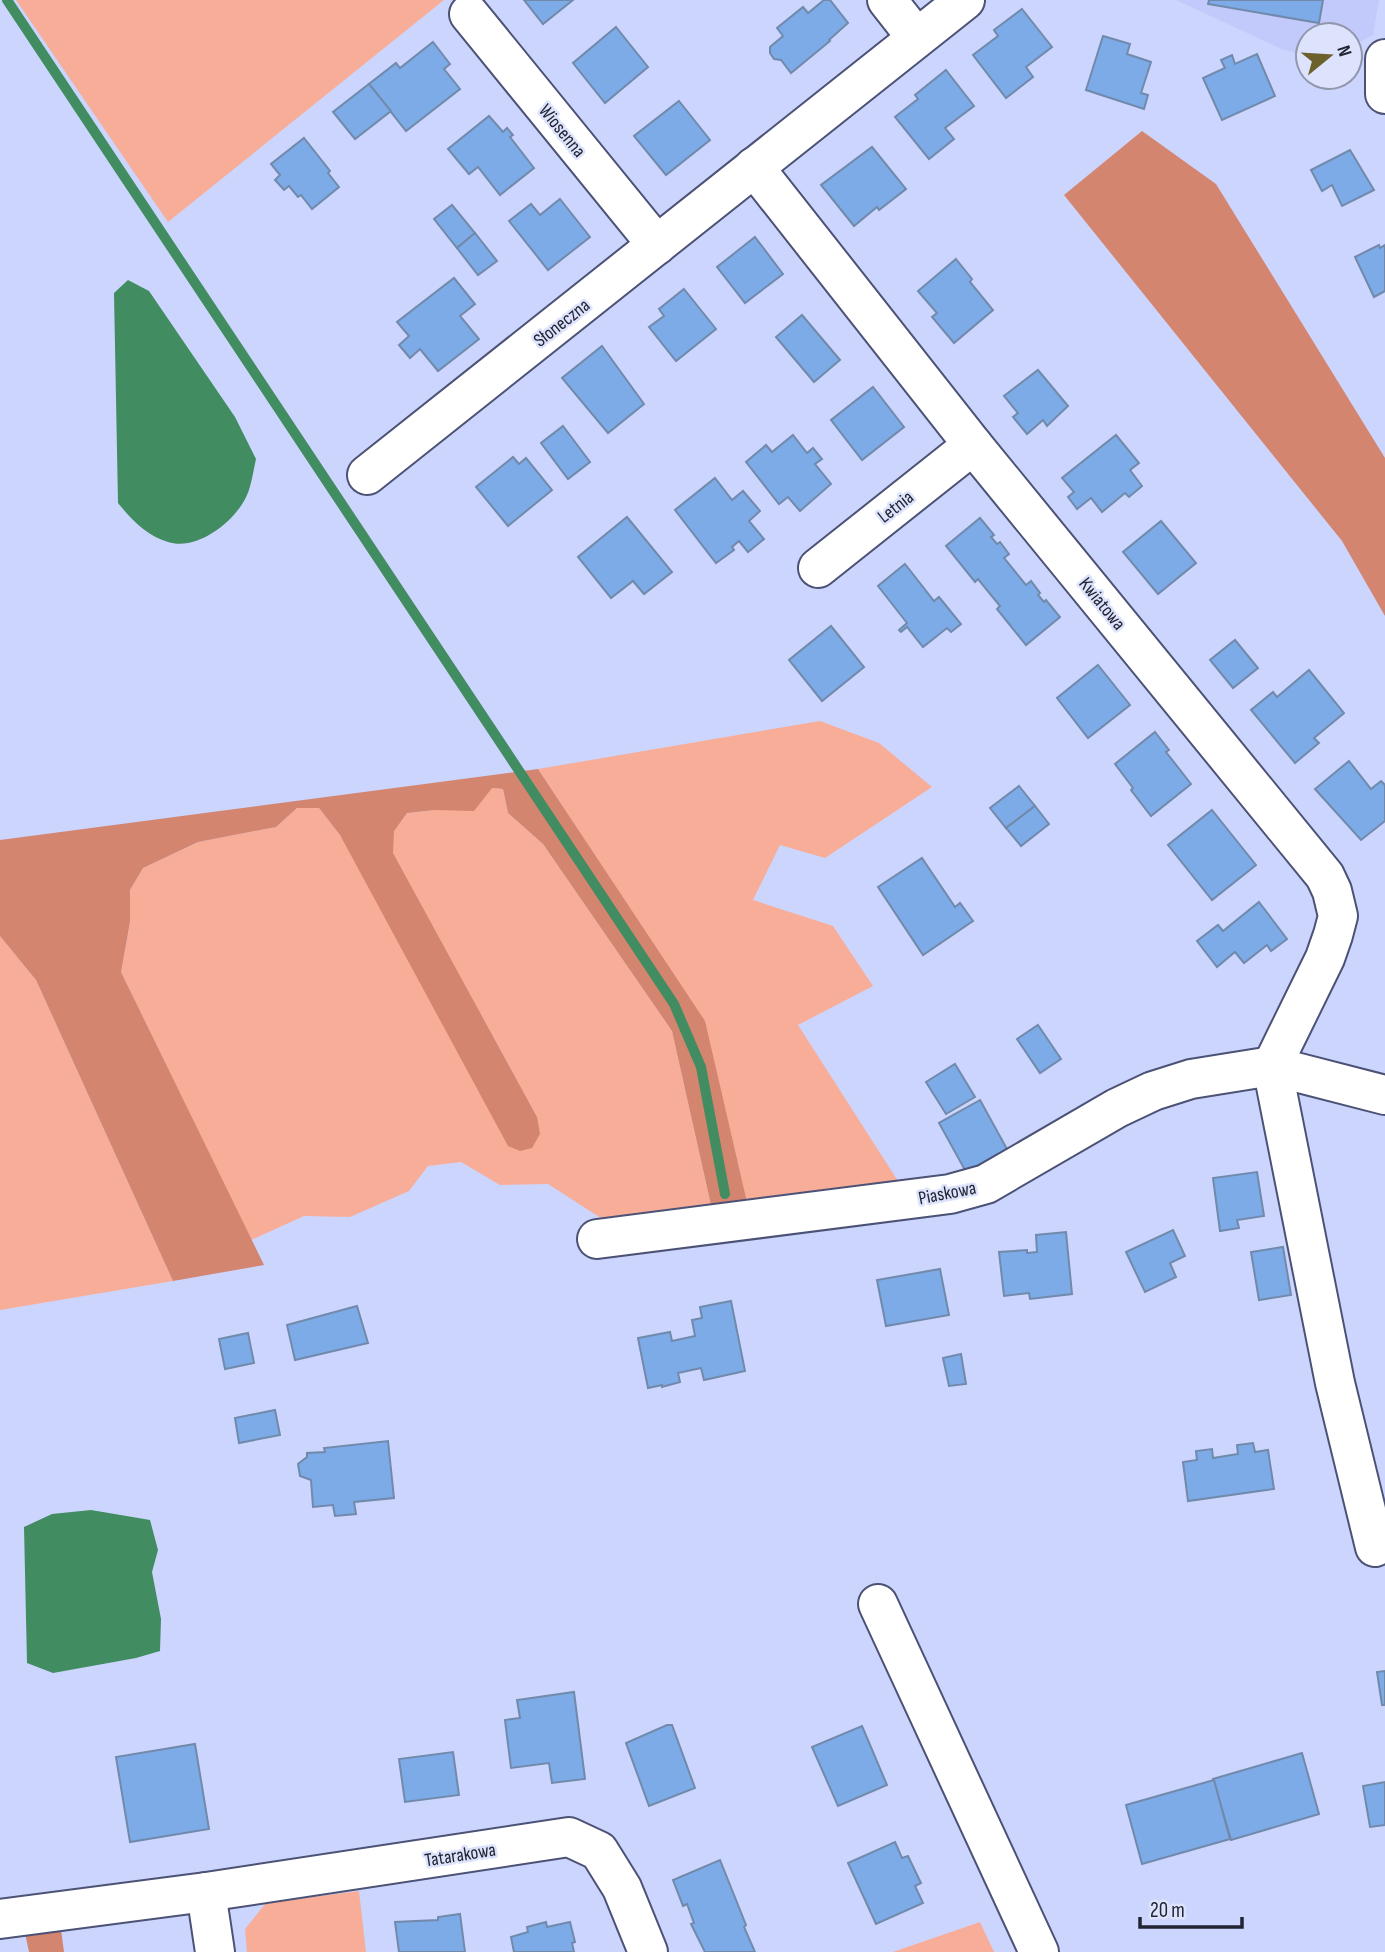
<svg xmlns="http://www.w3.org/2000/svg" width="1385" height="1952" font-family="'Sofia Sans Condensed',sans-serif">
<style>
.built{fill:#c1cafa}
.green{fill:#f8ad99}
.forest{fill:#d38570}
.water{fill:#418c60}
.lines{fill:none;stroke-linecap:round;stroke-linejoin:round}
.stream{stroke:#418c60;stroke-width:10}
.building{fill:#7dabe8;stroke:#718aab;stroke-width:2}
.minor-casing{stroke:#4c5275;stroke-width:42}
.minor{stroke:#fff;stroke-width:38}
.labels{text-anchor:middle;stroke-width:5;stroke-linejoin:round;paint-order:stroke}
.street-label{font-size:19px;fill:#212433;stroke:#dde3fc}
</style>
<rect width="100%" height="100%" fill="#ccd5fd"/>
<polygon class="built" points="1176,0 1379,0 1373,35 1350,47 1350,35 1308,35 1308,55 1284,50"/>
<g class="green">
<polygon points="16,0 444,0 168,222"/>
<polygon points="820,721 879,743 932,787 825,858 780,845 753,900 833,926 873,986 798,1025 898,1181 747,1202 704,1021 538,769"/>
<polygon points="492,788 503,789 508,813 543,844 672,1031 711,1205 607,1222 548,1184 500,1185 461,1162 428,1166 409,1191 350,1217 304,1216 251,1240 121,972 130,922 130,890 143,868 198,842 276,827 297,808 319,808 340,835 537,1117 393,854 393,831 407,813 435,810"/>
<polygon points="0,936 36,980 173,1281 0,1310"/>
<polygon points="359,1891 366,1952 247,1952 245,1929 266,1903"/>
<polygon points="980,1922 994,1952 893,1952"/>
</g>
<g class="forest">
<polygon points="1142,131 1216,184 1385,458 1385,616 1342,541 1064,195"/>
<polygon points="538,769 705,1021 747,1202 711,1205 672,1031 543,844 508,813 503,789 492,788 474,811 435,810 407,813 394,831 393,853 537,1117 540,1134 532,1148 520,1151 508,1146 340,835 319,808 297,808 276,827 198,842 143,868 130,890 130,922 121,972 264,1265 173,1281 36,980 0,936 0,840"/>
<polygon points="61,1929 64,1952 29,1952 25,1933"/>
</g>
<g class="water">
<path d="M128,280L149,291L235,417L256,459C253,472 251,490 244,501C231,524 196,551 168,542C147,536 131,519 118,503L114,293Z"/>
<polygon points="91,1510 150,1520 158,1550 152,1572 161,1619 160,1651 136,1658 53,1673 27,1663 24,1527 52,1514"/>
</g>
<g class="lines">
<polyline class="stream" points="7,0 674,1004 701,1067 725,1194"/>
</g>
<g class="building">
<polygon points="524,0 573,0 543,24"/>
<polygon points="824,0 830,0 848,23 829,40 830,41 791,73 781,60 774,59 770,53 770,47 783,36 777,28 803,7 808,13"/>
<polygon points="1209,0 1323,0 1319,23 1208,4"/>
<polygon points="1022,9 1052,47 1026,67 1033,77 1006,98 973,55 998,36 994,30"/>
<polygon points="616,27 648,67 605,103 573,63"/>
<polygon points="1103,36 1130,44 1127,54 1151,62 1141,93 1148,95 1144,109 1086,90"/>
<polygon points="433,42 450,64 444,69 460,89 406,131 369,84 396,63 400,68"/>
<polygon points="1257,54 1275,96 1222,120 1203,78 1225,68 1221,60 1232,55 1235,64"/>
<polygon points="946,70 974,106 945,128 954,139 929,159 895,117 918,99 915,95"/>
<polygon points="369,84 391,111 355,139 333,112"/>
<polygon points="679,101 710,140 666,175 634,136"/>
<polygon points="489,116 503,132 507,128 513,135 510,137 534,168 500,195 478,167 469,174 448,149"/>
<polygon points="304,138 330,171 328,173 339,187 312,209 301,195 298,197 289,186 284,190 275,180 280,175 271,164"/>
<polygon points="872,147 906,189 879,210 877,207 854,226 821,185"/>
<polygon points="1350,150 1374,190 1342,206 1332,185 1322,191 1311,170"/>
<polygon points="560,199 590,237 548,270 509,221 531,204 540,215"/>
<polygon points="452,205 475,233 457,248 434,219"/>
<polygon points="475,233 497,261 478,275 457,248"/>
<polygon points="755,237 783,274 745,303 717,267"/>
<polygon points="1379,245 1380,248 1385,245 1385,291 1374,297 1355,257"/>
<polygon points="956,259 972,279 970,282 993,310 954,343 932,317 937,313 918,291"/>
<polygon points="454,278 475,304 460,316 479,339 438,371 420,349 410,358 399,345 409,336 397,322"/>
<polygon points="684,289 716,329 676,361 649,327 664,316 659,309"/>
<polygon points="802,315 840,360 814,382 776,337"/>
<polygon points="602,346 644,404 608,433 562,378"/>
<polygon points="1038,370 1068,406 1047,426 1043,420 1027,434 1013,417 1018,413 1004,396"/>
<polygon points="873,387 904,427 862,460 831,420"/>
<polygon points="563,426 590,462 568,479 541,443"/>
<polygon points="793,435 807,453 813,448 822,459 815,464 831,484 800,511 788,497 779,504 746,462 766,445 772,452"/>
<polygon points="1116,435 1139,463 1130,470 1142,486 1129,497 1125,493 1102,512 1091,498 1077,509 1068,497 1074,492 1062,478"/>
<polygon points="513,457 519,464 526,458 552,490 508,526 476,487"/>
<polygon points="715,478 732,500 743,491 760,511 749,521 764,539 748,552 739,541 732,547 734,550 716,563 675,510"/>
<polygon points="627,517 672,572 644,594 633,581 611,598 578,557"/>
<polygon points="980,518 994,535 991,537 997,544 1000,542 1009,554 1004,558 1026,585 1031,581 1040,593 1038,595 1044,602 1046,600 1060,617 1026,645 997,609 1000,606 978,579 975,582 946,546"/>
<polygon points="1161,521 1196,563 1158,594 1123,552"/>
<polygon points="905,564 934,601 939,597 961,624 951,632 947,628 923,647 907,627 901,632 899,630 907,623 878,586"/>
<polygon points="831,626 864,667 822,701 789,660"/>
<polygon points="1235,640 1258,668 1233,688 1210,660"/>
<polygon points="1098,665 1130,705 1088,738 1057,698"/>
<polygon points="1309,670 1344,713 1314,738 1319,743 1295,763 1251,710 1273,692 1277,697"/>
<polygon points="1155,732 1169,750 1166,752 1191,784 1151,816 1131,790 1133,788 1115,764"/>
<polygon points="1349,761 1371,789 1381,781 1385,785 1385,821 1361,840 1315,789"/>
<polygon points="1019,786 1035,806 1006,828 990,808"/>
<polygon points="1035,806 1049,824 1021,846 1006,828"/>
<polygon points="1212,810 1256,865 1212,900 1168,845"/>
<polygon points="922,858 955,907 960,903 973,921 923,955 878,887"/>
<polygon points="1259,902 1287,939 1271,951 1267,945 1244,963 1235,952 1217,967 1197,941 1218,925 1223,931"/>
<polygon points="1038,1025 1061,1059 1040,1073 1017,1039"/>
<polygon points="955,1064 975,1097 946,1114 926,1082"/>
<polygon points="980,1100 1007,1149 966,1172 939,1123"/>
<polygon points="1257,1172 1264,1216 1237,1220 1239,1228 1220,1231 1213,1178"/>
<polygon points="1173,1230 1185,1256 1170,1263 1176,1277 1145,1292 1126,1252"/>
<polygon points="1066,1232 1072,1294 1030,1299 1029,1293 1004,1296 999,1252 1027,1250 1027,1253 1037,1252 1036,1235"/>
<polygon points="1283,1247 1291,1295 1259,1300 1251,1252"/>
<polygon points="940,1269 949,1315 886,1326 877,1280"/>
<polygon points="731,1301 745,1371 704,1380 701,1368 678,1373 680,1382 662,1387 662,1385 648,1388 638,1338 670,1332 672,1341 695,1336 692,1320 702,1318 700,1307"/>
<polygon points="357,1306 368,1343 295,1360 287,1325"/>
<polygon points="248,1333 254,1363 225,1369 219,1339"/>
<polygon points="961,1354 966,1384 949,1386 943,1358"/>
<polygon points="275,1410 280,1435 239,1443 235,1418"/>
<polygon points="388,1441 394,1498 354,1502 356,1514 335,1516 333,1505 313,1507 311,1480 300,1476 298,1464 307,1457 307,1453 325,1452 324,1448"/>
<polygon points="1253,1443 1255,1452 1268,1450 1274,1489 1188,1501 1183,1462 1197,1460 1196,1451 1212,1449 1213,1458 1238,1454 1237,1445"/>
<polygon points="1385,1671 1385,1705 1382,1705 1377,1672"/>
<polygon points="574,1692 585,1779 552,1783 549,1763 511,1768 505,1720 520,1718 517,1700"/>
<polygon points="667,1725 672,1725 695,1788 649,1806 626,1743"/>
<polygon points="862,1726 887,1785 838,1806 812,1747"/>
<polygon points="195,1744 209,1829 130,1842 116,1757"/>
<polygon points="453,1752 459,1795 405,1802 399,1759"/>
<polygon points="1302,1753 1319,1814 1231,1840 1213,1779"/>
<polygon points="1214,1780 1230,1839 1142,1864 1126,1805"/>
<polygon points="1385,1782 1385,1825 1370,1827 1363,1786"/>
<polygon points="895,1842 902,1858 908,1856 921,1883 915,1886 923,1903 876,1924 848,1863"/>
<polygon points="720,1860 746,1925 744,1927 755,1952 705,1952 691,1924 694,1923 687,1904 683,1906 673,1880"/>
<polygon points="460,1914 465,1952 399,1952 395,1922 438,1920 438,1917"/>
<polygon points="546,1922 547,1927 570,1922 575,1942 572,1943 574,1952 514,1952 511,1937 528,1932 527,1927"/>
</g>
<g class="lines">
<defs>
<g id="minor">
<polyline points="887,0 916,37"/>
<polyline points="469,14 657,245"/>
<polyline points="1385,59 1385,94"/>
<polyline points="754,167 973,445 1325,876 1332,891 1338,916 1333,935 1325,958 1272,1066"/>
<polyline points="367,475 965,0"/>
<polyline points="818,568 973,445"/>
<polyline points="1272,1066 1335,1383 1375,1547"/>
<polyline points="597,1239 950,1194 986,1184 1117,1108 1153,1091 1191,1079 1272,1066 1385,1095"/>
<polyline points="878,1604 1039,1952"/>
<polyline points="206,1892 215,1952"/>
<polyline points="0,1919 206,1892 569,1837 599,1851 622,1888 648,1952"/>
</g>
</defs>
<use href="#minor" class="minor-casing"/>
<use href="#minor" class="minor"/>
</g>
<g class="labels">
<g class="street-label">
<text transform="translate(563 130) rotate(51)" y="7">Wiosenna</text>
<text transform="translate(561 322) rotate(-38)" y="7">Słoneczna</text>
<text transform="translate(895 506) rotate(-38)" y="7">Letnia</text>
<text transform="translate(1103 603) rotate(51)" y="7">Kwiatowa</text>
<text transform="translate(947 1192) rotate(-11)" y="7">Piaskowa</text>
<text transform="translate(460 1854) rotate(-9)" y="7">Tatarakowa</text>
</g>
</g>
<g transform="translate(1329 56) rotate(72)"><circle r="33" fill="#dde3fc" stroke="#9297ac" stroke-width="2"/>
<path d="M0-5L12 26L0 18L-12 26Z" fill="#6c602d"/>
<text y="-10" font-size="19" font-weight="bold" text-anchor="middle" fill="#212433">N</text>
</g>
<path d="M1140 1917v10h102v-10" fill="none" stroke="#212433" stroke-width="3.5"/>
<text x="1150" y="1917" font-size="21" fill="#212433" stroke="#dde3fc" stroke-width="5" paint-order="stroke">20 m</text>
</svg>
